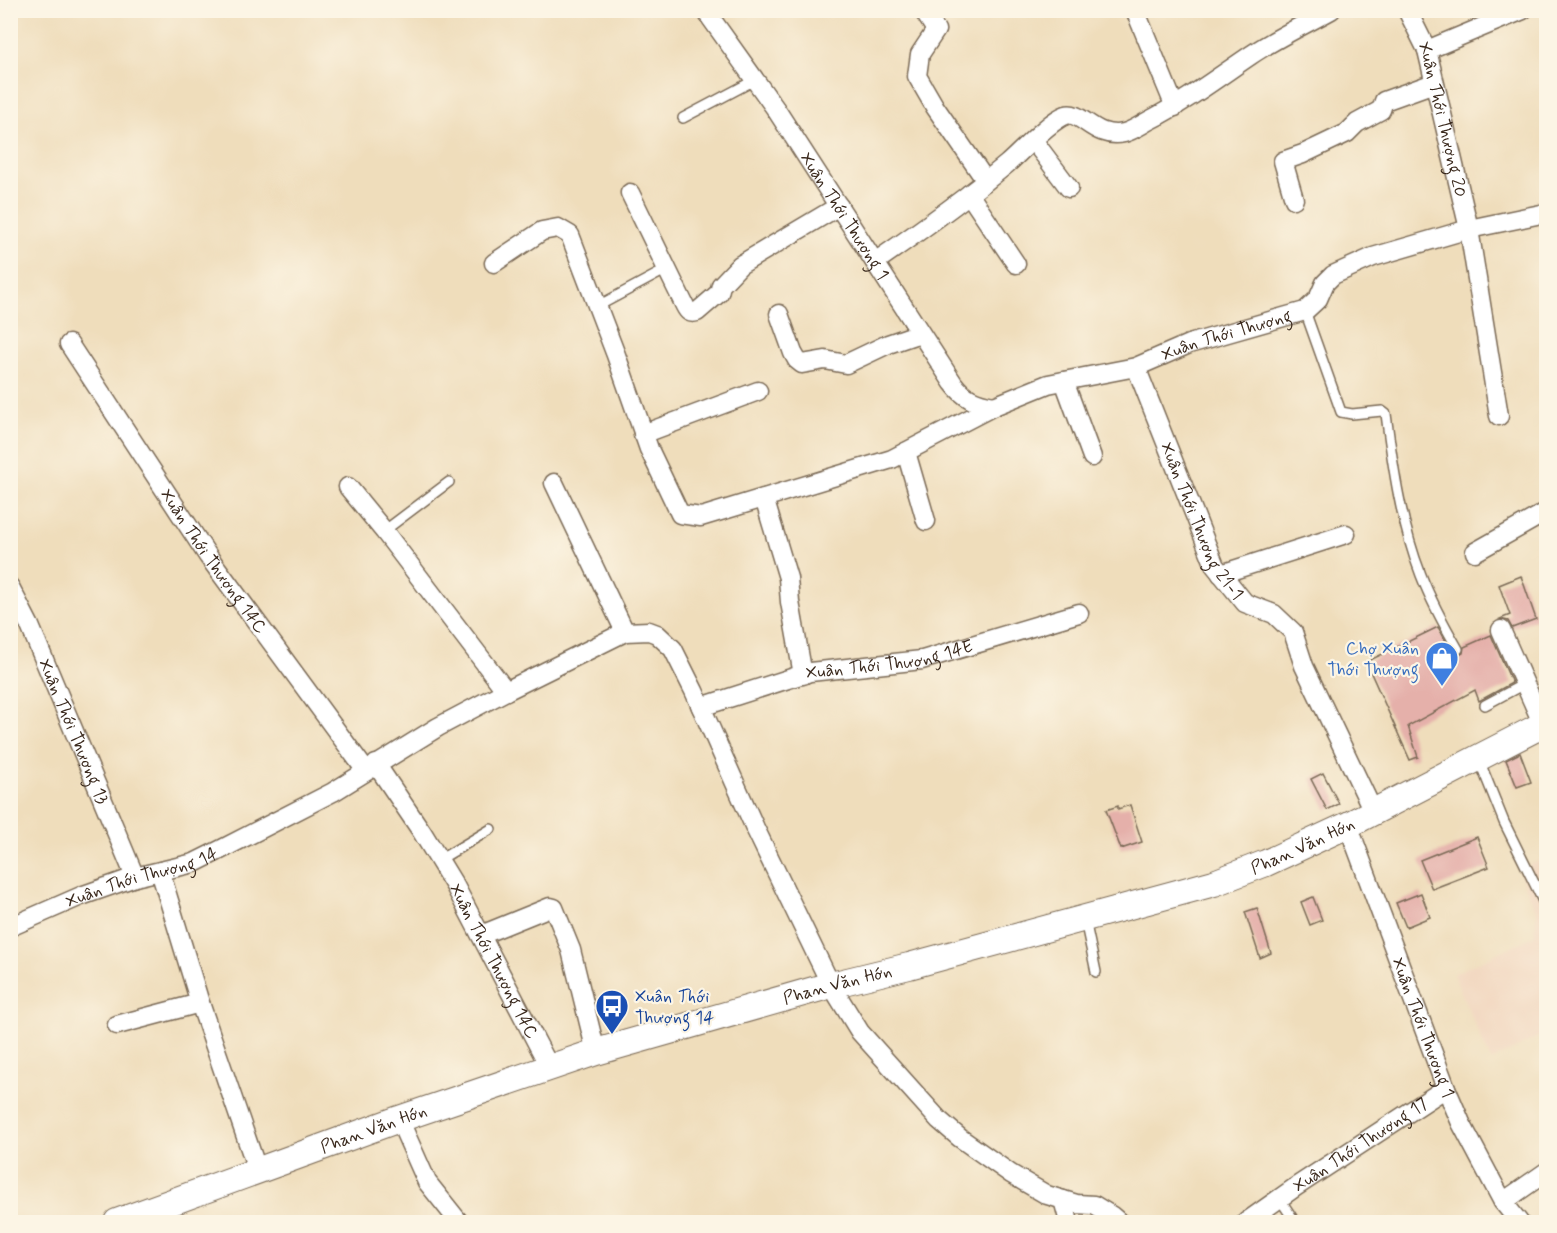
<svg xmlns="http://www.w3.org/2000/svg" width="1557" height="1233" font-family="Mynerve,sans-serif">
<style>
.built{fill:#f1d5bd}
.building{fill:#e5b0aa}
.lines{fill:none;stroke-linecap:round;stroke-linejoin:round}
.service-casing{stroke:#7a6955;stroke-width:12}
.minor-casing{stroke:#7a6955;stroke-width:21}
.secondary-casing{stroke:#7a6955;stroke-width:28}
.service{stroke:#fff;stroke-width:9}
.minor{stroke:#fff;stroke-width:18}
.secondary{stroke:#fff;stroke-width:26}
.labels{text-anchor:middle;stroke-width:4.5;stroke-linejoin:round;paint-order:stroke}
.street-label{font-size:18px;fill:#3b2a1e;stroke:#fcf5e5}
.shop-label{font-size:18px;fill:#366cbe;stroke:#fcf5e5;text-anchor:end}
.transit-label{font-size:18px;fill:#164399;stroke:#fcf5e5;text-anchor:start}
</style>
<rect width="100%" height="100%" fill="#fcf5e5"/>
<filter id="ink" filterUnits="userSpaceOnUse"><feTurbulence type="fractalNoise" baseFrequency=".0167" numOctaves="2"/><feDisplacementMap in="SourceGraphic" scale="12" xChannelSelector="R" yChannelSelector="G"/><feConvolveMatrix kernelMatrix="1 2 1 2 8 2 1 2 1" color-interpolation-filters="sRGB"/></filter>
<filter id="wash" filterUnits="userSpaceOnUse"><feTurbulence type="fractalNoise" baseFrequency=".008" numOctaves="4" result="noise"/><feDisplacementMap in="SourceGraphic" scale="24" xChannelSelector="R" yChannelSelector="G"/><feGaussianBlur stdDeviation="1.35" result="paint"/><feColorMatrix in="noise" values="0 0 0 0 0 0 0 0 0 0 0 0 0 0 0 0 0 1.4 0 .05"/><feComposite in="paint" operator="in"/></filter>
<g filter="url(#wash)">
<rect width="100%" height="100%" fill="#efddbb"/>
<polygon class="built" points="1546,858 1546,1033 1491,1061 1453,974 1534,936 1537,913 1518,870"/>
<g id="blocks">
<g class="building">
<polygon points="1521,576 1536,619 1512,628 1508,621 1500,619 1510,615 1499,585"/>
<polygon points="1438,627 1452,652 1457,656 1463,653 1464,647 1491,635 1512,683 1479,701 1475,690 1408,726 1418,757 1410,760 1366,662"/>
<polygon points="1520,753 1531,782 1517,787 1506,760"/>
<polygon points="1323,773 1339,804 1327,810 1311,779"/>
<polygon points="1130,805 1142,842 1121,849 1106,810 1118,806 1118,809"/>
<polygon points="1477,837 1489,867 1432,889 1420,860"/>
<polygon points="1421,893 1430,917 1406,927 1396,903"/>
<polygon points="1313,897 1322,920 1310,925 1301,902"/>
<polygon points="1257,908 1271,953 1260,958 1245,912"/>
</g>
</g>
</g>
<g filter="url(#ink)">
<use href="#blocks" fill-opacity="0" stroke="#7a6955" stroke-width="1.5"/>
<g class="lines">
<defs>
<g id="service">
<polyline points="683,118 755,80"/>
<polyline points="598,306 667,269"/>
<path d="M1305,311L1341,412L1352,414L1382,411L1386,414C1393,467 1401,524 1421,575C1431,601 1444,625 1458,649"/>
<polyline points="384,531 449,482"/>
<polyline points="1485,705 1524,684"/>
<polyline points="1479,760 1504,822 1546,907"/>
<polyline points="439,860 491,829"/>
<polyline points="1085,920 1096,972"/>
<polyline points="1280,1199 1295,1222"/>
</g>
<g id="minor">
<path id="s1" d="M705,10L775,108L953,383C964,398 975,403 994,406"/>
<polyline points="923,10 936,30 920,54 917,76 935,107 986,181"/>
<polyline points="1135,10 1175,107"/>
<path id="s2" d="M1407,10L1427,50L1469,229L1499,416"/>
<polyline points="1427,50 1523,10"/>
<polyline points="1033,140 1069,188"/>
<path d="M630,193L685,306C688,312 690,314 697,312L719,293L721,285L740,265L839,206"/>
<polyline points="969,194 1016,264"/>
<polyline points="1294,199 1283,161 1303,154 1347,133 1357,123 1381,110 1384,101 1434,83"/>
<path d="M875,262C920,231 965,199 1007,164C1021,152 1049,121 1066,115C1081,110 1095,140 1124,133C1132,131 1141,125 1148,121C1185,102 1217,78 1251,55C1276,38 1304,25 1331,10"/>
<path id="s3" d="M494,263L542,231L558,228L570,235L616,355L649,449L680,514L701,517L892,459L994,406L1048,384L1136,367L1189,344L1305,311L1318,299L1325,283L1333,275L1373,257L1469,229L1546,213"/>
<polyline points="779,314 793,353 797,360 802,364 825,360 846,364 888,344 920,333"/>
<path id="s4" d="M69,344L208,556L366,771"/>
<path id="s5" d="M1136,367L1215,566L1245,603L1274,614L1293,632L1304,666L1373,811"/>
<polyline points="1064,381 1092,457"/>
<polyline points="643,434 758,391"/>
<polyline points="906,452 926,521"/>
<polyline points="554,483 625,632"/>
<polyline points="348,487 384,531 506,691"/>
<polyline points="764,498 788,578 790,602 803,675"/>
<polyline points="1475,552 1546,512"/>
<polyline points="1221,574 1346,534"/>
<path id="s6" d="M10,587L30,626L135,877"/>
<polyline points="1501,630 1543,725"/>
<path id="s7" d="M701,707L810,672L922,660L1079,613"/>
<path id="s8" d="M376,764L422,832L455,886L550,1068"/>
<path id="s9" d="M1348,825L1446,1088L1461,1123L1503,1202L1519,1222"/>
<polyline points="160,871 200,1003 258,1172"/>
<path id="s10" d="M10,927L81,896L135,877L194,863L220,850L333,792L438,727L506,691L625,632L649,631L657,634L673,649L694,691L755,828L831,985L860,1032L939,1120L960,1138L1011,1174L1047,1195L1077,1204L1094,1205L1112,1216L1119,1222"/>
<polyline points="481,935 550,907 554,908 571,950 596,1052"/>
<polyline points="117,1025 200,1003"/>
<polyline points="399,1119 427,1182 459,1222"/>
<polyline points="1063,1200 1069,1222"/>
<polyline points="1503,1202 1546,1172"/>
<path id="s11" d="M1246,1222L1297,1186L1446,1088"/>
</g>
<g id="secondary">
<path id="s12" d="M117,1222L399,1119L596,1052L831,985L909,966L1214,883L1266,863L1348,825L1546,723"/>
</g>
</defs>
<use href="#service" class="service-casing"/>
<use href="#minor" class="minor-casing"/>
<use href="#secondary" class="secondary-casing"/>
<use href="#service" class="service"/>
<use href="#minor" class="minor"/>
<use href="#secondary" class="secondary"/>
</g>
</g>
<defs>
<symbol id="shop-pin" viewBox="-11 -11 22 30"><path d="M0 17L-7.5 6A9.5 9.5 0 1 1 7.5 6Z" fill="#3f7fe0" stroke="#fcf5e5"/><path d="M-5-2.5h2.3a2.7 3.5 0 0 1 5.4 0H5L5.5 6h-11ZM-1.5-2.5h3a1.5 2.3 0 0 0-3 0Z" fill="#fff"/></symbol>
<symbol id="bus-pin" viewBox="-11 -11 22 30"><path d="M0 17L-7.5 6A9.5 9.5 0 1 1 7.5 6Z" fill="#1a4fb4" stroke="#fcf5e5"/><path d="M-5-6H5V4H4V6H2V4H-2V6H-4V4H-5ZM-3.5-4V0h7V-4ZM-3.5 1.2v1.5H-2V1.2ZM2 1.2v1.5H3.5V1.2Z" fill="#fff"/></symbol>
</defs>
<g fill-rule="evenodd">
<use href="#shop-pin" x="1423" y="639" width="38" height="52"/>
<use href="#bus-pin" x="593" y="987" width="38" height="52"/>
</g>
<g class="labels">
<g class="street-label">
<text dy="6" stroke="none"><textPath href="#s2" startOffset="116">Xuân Thới Thượng 20</textPath></text>
<text dy="6" stroke="none"><textPath href="#s1" startOffset="249">Xuân Thới Thượng 1</textPath></text>
<text dy="6" stroke="none"><textPath href="#s3" startOffset="968">Xuân Thới Thượng</textPath></text>
<text dy="6" stroke="none"><textPath href="#s5" startOffset="168">Xuân Thới Thượng 21-1</textPath></text>
<text dy="6" stroke="none"><textPath href="#s4" startOffset="261">Xuân Thới Thượng 14C</textPath></text>
<text dy="6" stroke="none"><textPath href="#s7" startOffset="195">Xuân Thới Thượng 14E</textPath></text>
<text dy="6" stroke="none"><textPath href="#s6" startOffset="158">Xuân Thới Thượng 13</textPath></text>
<text dy="6" stroke="none"><textPath href="#s12" startOffset="1245">Phan Văn Hớn</textPath></text>
<text dy="6" stroke="none"><textPath href="#s10" startOffset="141">Xuân Thới Thượng 14</textPath></text>
<text dy="6" stroke="none"><textPath href="#s8" startOffset="230">Xuân Thới Thượng 14C</textPath></text>
<text dy="6" stroke="none"><textPath href="#s12" startOffset="759">Phan Văn Hớn</textPath></text>
<text dy="6" stroke="none"><textPath href="#s9" startOffset="216">Xuân Thới Thượng 1</textPath></text>
<text dy="6" stroke="none"><textPath href="#s12" startOffset="273">Phan Văn Hớn</textPath></text>
<text dy="6" stroke="none"><textPath href="#s11" startOffset="138">Xuân Thới Thượng 17</textPath></text>
</g>
<g class="shop-label">
<text x="1419" y="654">Chợ Xuân<tspan x="1419" dy="21">Thới Thượng</tspan></text>
</g>
<g class="transit-label">
<text x="635" y="1002">Xuân Thới<tspan x="635" dy="21">Thượng 14</tspan></text>
</g>
</g>
<rect width="1557" height="1233" fill="none" stroke="#fcf5e5" stroke-width="36"/>
</svg>
